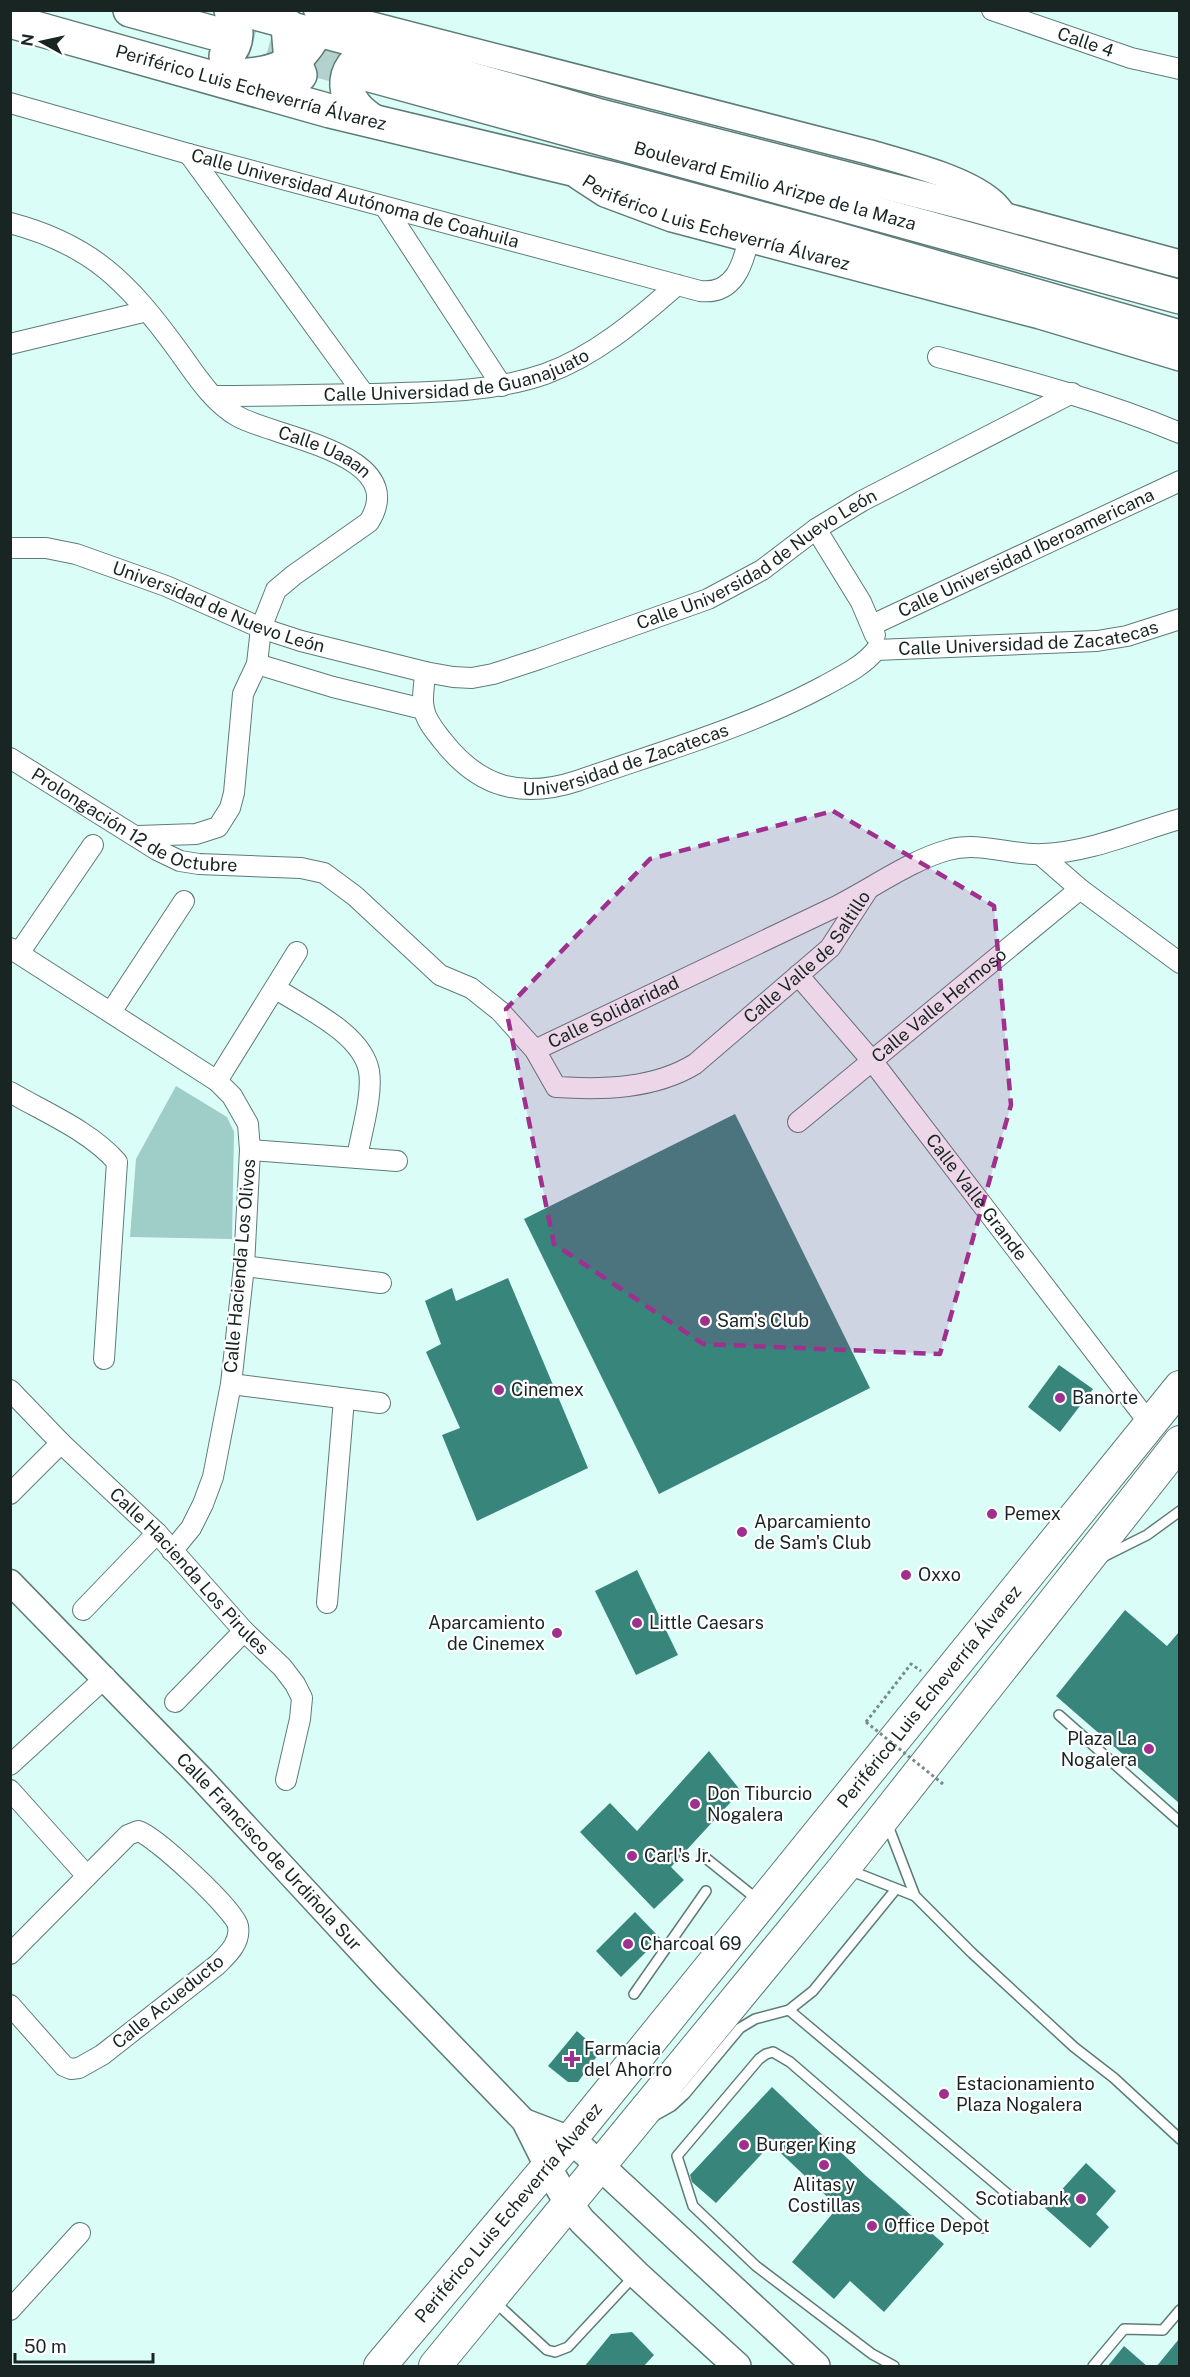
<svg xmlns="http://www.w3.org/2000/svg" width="1190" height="2377" font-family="'Public Sans',sans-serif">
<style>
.green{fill:#9fcdc7}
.building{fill:#38857c}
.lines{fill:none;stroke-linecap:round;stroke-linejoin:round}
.trunk-tunnel{stroke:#b4d2cd;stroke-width:33;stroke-dasharray:33 16;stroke-linecap:butt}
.service-casing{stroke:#5d7c77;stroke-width:12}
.minor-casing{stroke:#5d7c77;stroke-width:22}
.tertiary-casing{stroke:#5d7c77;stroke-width:27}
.secondary-casing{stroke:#5d7c77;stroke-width:30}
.primary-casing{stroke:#5d7c77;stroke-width:34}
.trunk-casing{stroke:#5d7c77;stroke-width:36}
.path{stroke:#758c89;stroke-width:3;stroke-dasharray:3 3;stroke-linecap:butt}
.service{stroke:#fff;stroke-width:9}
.minor{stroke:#fff;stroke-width:20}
.tertiary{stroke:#fff;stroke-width:24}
.secondary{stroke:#fff;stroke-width:27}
.primary{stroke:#fff;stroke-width:32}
.trunk{stroke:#fff;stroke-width:33}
.path-bridge{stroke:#758c89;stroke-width:3;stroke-dasharray:3 3;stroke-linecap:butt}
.marked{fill:#9f308e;fill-opacity:0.2;stroke:#9f308e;stroke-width:4.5;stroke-dasharray:12 8;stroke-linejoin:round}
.poi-dot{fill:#9f308e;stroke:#fff;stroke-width:2}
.labels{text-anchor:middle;stroke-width:4.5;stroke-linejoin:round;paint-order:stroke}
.street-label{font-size:18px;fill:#182523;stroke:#fff}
.poi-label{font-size:18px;fill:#182523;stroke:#fff;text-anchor:start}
</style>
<rect width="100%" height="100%" fill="#dbfdf8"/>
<polygon class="green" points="176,1086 227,1117 234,1132 232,1239 130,1237 136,1159"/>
<g class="building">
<polygon points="735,1114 870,1388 659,1494 524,1219"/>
<polygon points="508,1278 588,1468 477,1521 442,1435 460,1428 426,1352 441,1344 425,1301 452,1288 456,1301"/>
<polygon points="1059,1365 1093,1389 1060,1432 1028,1407"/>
<polygon points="637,1570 678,1655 636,1675 595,1591"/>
<polygon points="1125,1610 1167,1646 1179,1632 1179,1803 1056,1696"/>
<polygon points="709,1751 741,1791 671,1867 684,1880 654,1909 580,1832 610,1803 637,1831"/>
<polygon points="635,1912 660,1938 621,1977 596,1951"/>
<polygon points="577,2031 600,2052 578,2082 568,2082 548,2066"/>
<polygon points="772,2087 866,2176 944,2244 884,2312 850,2281 834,2299 792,2262 838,2207 771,2144 716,2203 692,2182 690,2175"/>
<polygon points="1086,2163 1116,2191 1096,2214 1109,2227 1090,2248 1045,2208"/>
<polygon points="632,2332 654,2355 643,2367 584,2367 611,2334"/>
<polygon points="1179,2339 1179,2367 1156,2367"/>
<polygon points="1124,2346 1148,2367 1107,2367"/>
</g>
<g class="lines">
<polyline class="trunk-tunnel" points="221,35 370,75"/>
<defs>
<g id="service">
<polyline points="1103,1557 1147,1535 1180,1511"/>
<polyline points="1059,1715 1180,1822"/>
<polyline points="887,1823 915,1896"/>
<polyline points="702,1855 758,1900"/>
<polyline points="849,1870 915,1896 972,1953 1074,2047 1114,2078 1180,2139"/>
<polyline points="634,1994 706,1891"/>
<polyline points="789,2010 1010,2196"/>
<polyline points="656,2115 672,2106 685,2094 740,2028 755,2019 789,2010 813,1991 896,1889"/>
<polyline points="495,2302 547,2350 555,2352 568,2347 634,2276"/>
<polyline points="894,2366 872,2354 756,2266 693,2206 677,2156 759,2059 766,2054 773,2052 790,2062 982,2228"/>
<polyline points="1093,2366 1124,2329 1163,2330 1180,2310"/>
</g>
<g id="minor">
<path id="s1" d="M992,10L1131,58L1180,69"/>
<path id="s2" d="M10,103L189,154L700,291C734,295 743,265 749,238"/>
<polyline points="189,154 364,394"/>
<polyline points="385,207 502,386"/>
<path id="s3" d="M10,223C91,244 129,283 177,349C194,372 211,401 237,416C272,437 412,453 369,522L294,575L276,590L261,628L257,664L243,694L234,793L230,808L218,827L196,834L138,836"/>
<polyline points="10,344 147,311"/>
<path d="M938,357C1020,379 1101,400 1180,433"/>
<path id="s4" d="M213,396C266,396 319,395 373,394C430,392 490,393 545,374C595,356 637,320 677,285"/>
<polyline points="816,529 861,602 875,635"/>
<path id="s5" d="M10,548H46L76,554L166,586L261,628L301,641L425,672L453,677L472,678L493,674L539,659L708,599L762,570L816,529L862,501L1072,393"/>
<path id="s6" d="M872,625L1180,481"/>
<path id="s7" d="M876,650L1097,641L1127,636L1180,619"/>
<polyline points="257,664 333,687 423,709"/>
<path id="s8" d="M425,672C425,683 421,698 424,709C426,721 435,731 442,740C479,788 522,799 577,781C660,752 746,728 824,686C842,676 862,667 876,650"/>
<path id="s9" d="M10,758L157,850L180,861L199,864L301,868L324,873L355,896L440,975L471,988L500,1011L535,1050L556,1087C603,1090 654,1089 695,1064L830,948L867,891"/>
<polyline points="1041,855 1080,889 1180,963"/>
<polyline points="10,948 217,1081 232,1096 248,1124 250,1150 244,1266 231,1384 213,1477 203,1504 191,1528 172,1551"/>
<polyline points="19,953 93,845"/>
<path id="s10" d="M798,975L873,1062L1150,1424"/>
<path d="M275,988C305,1008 362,1033 369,1071C373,1096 361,1133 357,1158"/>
<polyline points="111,1012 184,901"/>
<path id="s11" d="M535,1050C635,1002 735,954 835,907C871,889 911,860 948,850C980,841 1012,856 1043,854C1091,852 1134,832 1180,819"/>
<polyline points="217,1081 297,952"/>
<path d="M10,1092C46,1113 90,1131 117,1162L104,1359"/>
<path id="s12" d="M798,1122L1080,889"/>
<polyline points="250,1150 397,1161"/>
<polyline points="244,1266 381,1283"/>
<polyline points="231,1384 380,1403"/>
<path id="s13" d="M10,1390L61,1443L157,1533L244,1631L282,1667L295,1684L302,1698L300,1719L286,1780"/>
<polyline points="10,1494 61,1443"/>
<polyline points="327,1603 344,1399"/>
<polyline points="83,1610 157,1533"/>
<polyline points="175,1702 244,1631"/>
<polyline points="10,1765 106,1677"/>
<polyline points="10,1790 87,1876"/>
<path d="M10,1954L128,1835L138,1831C154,1835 235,1910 238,1926C241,1943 227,1955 217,1965L102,2055L79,2068L71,2069L64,2066L10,2005"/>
<polyline points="10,2310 80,2233"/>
</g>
<g id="tertiary">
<path d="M316,10L869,152C903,162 964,177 991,200C997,204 1002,212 1007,218"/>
<path id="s14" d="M10,1582L201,1778L388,1980L524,2121L547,2167"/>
<polyline points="524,2121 571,2139"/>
</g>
<g id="secondary">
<polyline points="233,10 378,49 597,112 973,208 1180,264"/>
<path id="s15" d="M579,176L605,193L672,218L1040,315L1180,357"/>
<polyline points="571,2139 816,2366"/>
<polyline points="547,2167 569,2204 582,2221 636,2274 737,2366"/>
</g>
<g id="primary">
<path id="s16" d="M380,2366L571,2139L1180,1387"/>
<polyline points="435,2366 844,1868 1180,1442"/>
</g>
<g id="trunk">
<polyline points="130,10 221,35"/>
<path id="s17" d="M10,21L330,111L614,179L826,236L1180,337"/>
<polyline points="288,26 290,50 300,75"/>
<path d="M226,56C240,42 237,28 231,10"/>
<path id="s18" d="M370,75L1180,297"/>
<path d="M227,77C267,74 295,72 315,33"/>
<path d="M370,119C336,97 340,62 378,49"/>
</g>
</defs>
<use href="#service" class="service-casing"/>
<use href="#minor" class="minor-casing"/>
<use href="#tertiary" class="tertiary-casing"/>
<use href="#secondary" class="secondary-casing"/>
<use href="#primary" class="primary-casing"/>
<use href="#trunk" class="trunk-casing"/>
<polyline class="path" points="866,1722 911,1664 921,1671"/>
<use href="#service" class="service"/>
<use href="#minor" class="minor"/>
<use href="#tertiary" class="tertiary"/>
<use href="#secondary" class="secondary"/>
<use href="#primary" class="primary"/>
<use href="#trunk" class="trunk"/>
<polyline class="path-bridge" points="866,1722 943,1784"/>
</g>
<path class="marked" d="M833,811L994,906L1011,1105L940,1354L703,1344L554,1244L506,1009L650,859Z"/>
<g class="poi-dot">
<circle cx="705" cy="1321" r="6"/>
<circle cx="499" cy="1390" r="6"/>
<circle cx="1060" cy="1398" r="6"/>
<circle cx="992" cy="1514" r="6"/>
<circle cx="742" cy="1532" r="6"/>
<circle cx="906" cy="1575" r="6"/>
<circle cx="637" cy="1623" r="6"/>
<circle cx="557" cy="1633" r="6"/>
<circle cx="1149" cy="1749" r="6"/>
<circle cx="695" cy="1804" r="6"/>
<circle cx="632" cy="1856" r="6"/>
<circle cx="628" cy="1944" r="6"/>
<path d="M569 2050h6v6h6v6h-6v6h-6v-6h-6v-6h6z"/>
<circle cx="944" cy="2094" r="6"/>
<circle cx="744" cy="2145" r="6"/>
<circle cx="824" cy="2165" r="6"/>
<circle cx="1081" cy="2199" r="6"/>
<circle cx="872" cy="2226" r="6"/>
</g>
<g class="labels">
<g class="street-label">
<text dy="6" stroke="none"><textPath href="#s1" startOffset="99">Calle 4</textPath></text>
<text dy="6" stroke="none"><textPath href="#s17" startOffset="250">Periférico Luis Echeverría Álvarez</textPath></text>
<text dy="6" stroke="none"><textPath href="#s18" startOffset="420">Boulevard Emilio Arizpe de la Maza</textPath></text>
<text dy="6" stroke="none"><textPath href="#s2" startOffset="358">Calle Universidad Autónoma de Coahuila</textPath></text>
<text dy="6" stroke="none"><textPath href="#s15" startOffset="146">Periférico Luis Echeverría Álvarez</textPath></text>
<text dy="6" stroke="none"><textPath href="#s4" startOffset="246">Calle Universidad de Guanajuato</textPath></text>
<text dy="6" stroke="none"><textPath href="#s3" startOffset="400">Calle Uaaan</textPath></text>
<text dy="6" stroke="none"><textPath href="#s6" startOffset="170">Calle Universidad Iberoamericana</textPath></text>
<text dy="6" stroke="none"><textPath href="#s5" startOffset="794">Calle Universidad de Nuevo León</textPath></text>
<text dy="6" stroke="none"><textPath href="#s5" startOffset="219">Universidad de Nuevo León</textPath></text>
<text dy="6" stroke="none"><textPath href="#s7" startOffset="153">Calle Universidad de Zacatecas</textPath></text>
<text dy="6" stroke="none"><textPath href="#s8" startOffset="278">Universidad de Zacatecas</textPath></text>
<text dy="6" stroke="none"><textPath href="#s9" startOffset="142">Prolongación 12 de Octubre</textPath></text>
<text dy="6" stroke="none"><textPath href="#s9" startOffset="963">Calle Valle de Saltillo</textPath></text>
<text dy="6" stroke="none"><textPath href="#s12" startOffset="183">Calle Valle Hermoso</textPath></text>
<text dy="6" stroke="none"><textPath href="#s11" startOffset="87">Calle Solidaridad</textPath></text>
<text dy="6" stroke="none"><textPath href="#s10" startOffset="285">Calle Valle Grande</textPath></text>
<text transform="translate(240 1266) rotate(-85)" y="6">Calle Hacienda Los Olivos</text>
<text dy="6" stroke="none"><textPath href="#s13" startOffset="255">Calle Hacienda Los Pirules</textPath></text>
<text dy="6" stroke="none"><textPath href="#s16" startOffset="866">Periférico Luis Echeverría Álvarez</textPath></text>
<text dy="6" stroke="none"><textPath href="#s14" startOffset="374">Calle Francisco de Urdiñola Sur</textPath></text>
<text transform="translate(168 2002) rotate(-39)" y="6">Calle Acueducto</text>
<text dy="6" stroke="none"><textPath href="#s16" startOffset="200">Periférico Luis Echeverría Álvarez</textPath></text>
</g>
<g class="poi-label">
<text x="717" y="1327">Sam's Club</text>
<text x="511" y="1396">Cinemex</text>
<text x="1072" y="1404">Banorte</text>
<text x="1004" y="1520">Pemex</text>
<text x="754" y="1528">Aparcamiento<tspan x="754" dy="21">de Sam's Club</tspan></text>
<text x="918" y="1581">Oxxo</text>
<text x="545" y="1629" text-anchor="end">Aparcamiento<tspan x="545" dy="21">de Cinemex</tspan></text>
<text x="649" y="1629">Little Caesars</text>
<text x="1137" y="1745" text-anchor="end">Plaza La<tspan x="1137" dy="21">Nogalera</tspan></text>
<text x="707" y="1800">Don Tiburcio<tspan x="707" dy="21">Nogalera</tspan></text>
<text x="644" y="1862">Carl's Jr.</text>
<text x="640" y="1950">Charcoal 69</text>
<text x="584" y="2055">Farmacia<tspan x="584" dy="21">del Ahorro</tspan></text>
<text x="956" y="2090">Estacionamiento<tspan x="956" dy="21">Plaza Nogalera</tspan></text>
<text x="756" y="2151">Burger King</text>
<text x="824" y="2191" text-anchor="middle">Alitas y<tspan x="824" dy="21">Costillas</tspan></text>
<text x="1069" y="2205" text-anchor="end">Scotiabank</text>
<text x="884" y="2232">Office Depot</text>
</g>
</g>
<rect width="1190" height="2377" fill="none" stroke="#182523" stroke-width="24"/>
<g transform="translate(42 42) rotate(278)" stroke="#ffffff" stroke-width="4.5" paint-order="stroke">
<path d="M0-4.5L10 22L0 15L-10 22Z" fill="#182523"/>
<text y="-9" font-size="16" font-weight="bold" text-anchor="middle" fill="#182523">N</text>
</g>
<path d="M15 2353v9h138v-9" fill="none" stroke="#182523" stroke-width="3"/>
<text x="24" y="2353" font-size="18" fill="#182523" stroke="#ffffff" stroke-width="4.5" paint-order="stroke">50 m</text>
</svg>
